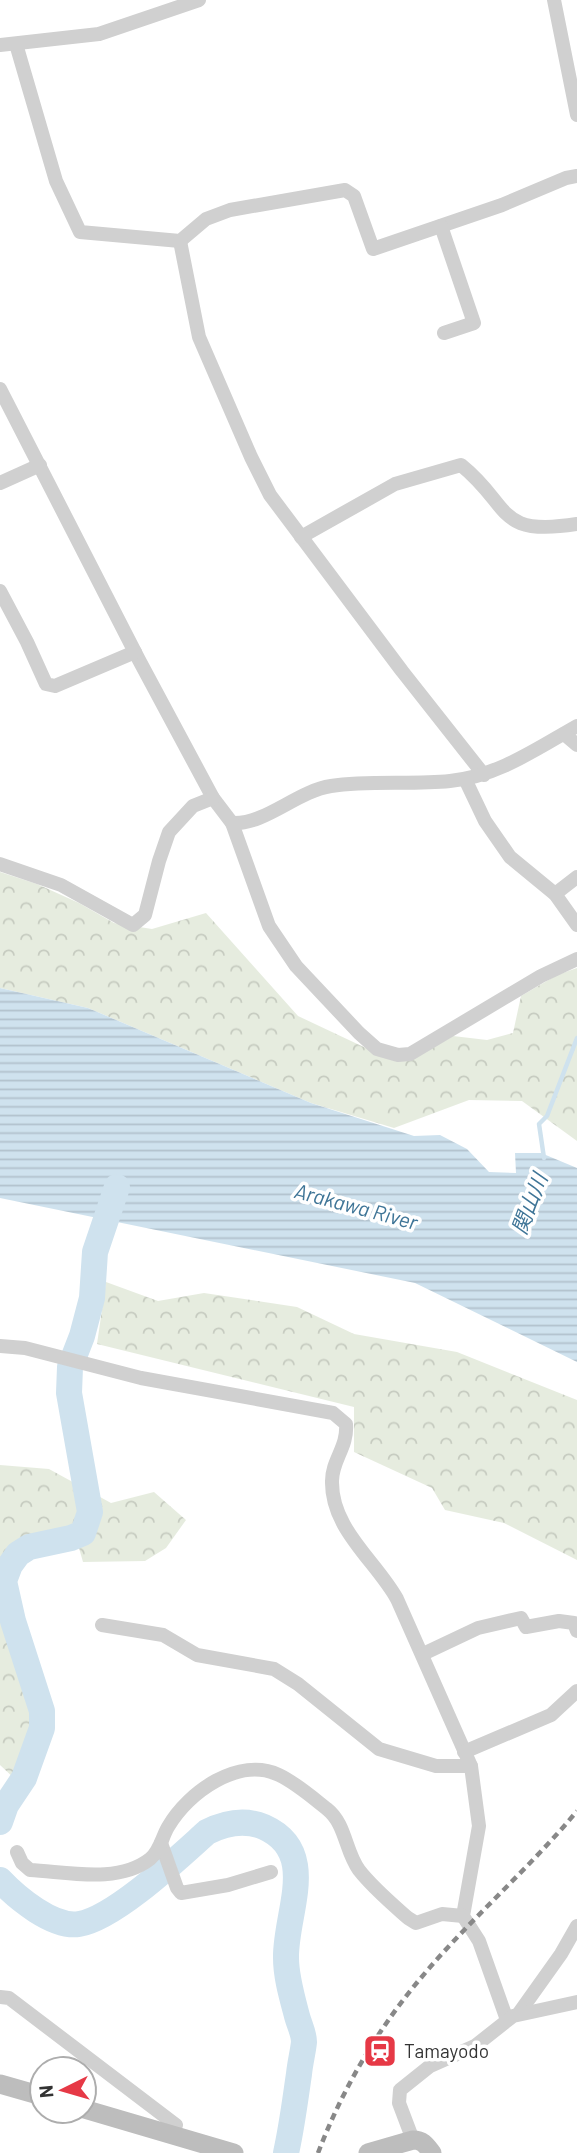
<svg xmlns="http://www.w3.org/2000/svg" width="577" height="2153" font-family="Barlow,'Noto Sans JP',sans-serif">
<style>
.forest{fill:url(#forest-crowns)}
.water{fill:url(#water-rules)}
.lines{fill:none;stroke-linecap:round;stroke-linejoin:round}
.stream{stroke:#cfe2ee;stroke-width:4.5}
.river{stroke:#cfe2ee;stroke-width:26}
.street{stroke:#d0d0d0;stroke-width:14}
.secondary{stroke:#bdbdbd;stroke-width:19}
.rail{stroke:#888;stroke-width:4.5;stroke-dasharray:7 5;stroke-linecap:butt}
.labels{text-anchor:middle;stroke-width:7;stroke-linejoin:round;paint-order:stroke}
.poi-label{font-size:19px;fill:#333;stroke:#fff;text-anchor:start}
.water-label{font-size:21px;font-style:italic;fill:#3f7597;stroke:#fff}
</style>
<defs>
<pattern id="forest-crowns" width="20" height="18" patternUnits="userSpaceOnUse" patternTransform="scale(1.75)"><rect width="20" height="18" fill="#e6ecdf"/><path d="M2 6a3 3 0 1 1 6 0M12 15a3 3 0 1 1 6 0" fill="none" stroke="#c6cbc0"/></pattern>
<pattern id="water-rules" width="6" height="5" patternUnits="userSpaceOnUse" patternTransform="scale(1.75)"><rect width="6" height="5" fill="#cfe2ee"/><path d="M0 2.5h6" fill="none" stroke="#b2c2cd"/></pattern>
</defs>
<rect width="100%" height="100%" fill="#fff"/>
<g class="forest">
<polygon points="0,872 37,884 79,903 114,923 152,929 206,913 298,1016 385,1057 409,1061 453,1036 487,1040 513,1033 521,996 557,975 577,968 577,1141 522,1101 469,1100 394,1128 311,1103 88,1008 0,988"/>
<polygon points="106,1282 158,1301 204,1293 297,1307 354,1334 457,1352 577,1400 577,1560 504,1523 445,1510 432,1488 354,1452 354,1407 97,1344"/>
<path d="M0,1465L49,1469L111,1503L154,1492L186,1520L166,1548L145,1561L83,1562L77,1541C50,1538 11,1536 2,1570C0,1579 4,1589 0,1598Z"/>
<path d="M0,1611C11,1641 42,1700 37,1730C35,1748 24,1764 16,1780L0,1765Z"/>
</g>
<polygon class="water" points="0,988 88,1008 311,1103 414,1136 440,1135 467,1149 489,1172 516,1173 515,1153 541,1153 577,1168 577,1362 415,1283 0,1198"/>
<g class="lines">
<polyline class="stream" points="544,1158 539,1124 547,1116 577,1038"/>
<g class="river">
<polyline points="0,1822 6,1805 24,1778 42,1728 42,1711 13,1621 4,1581 10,1565 18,1554 29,1547 71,1538 83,1533 90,1512 69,1393 70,1367 82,1336 92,1298 95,1252 117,1187"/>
<path d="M0,1880C17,1898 53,1928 79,1924C115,1918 179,1857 207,1832C225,1823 245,1819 264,1827C320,1852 285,1913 286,1958C286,1977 292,1997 297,2016C299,2024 304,2033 304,2042C303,2052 300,2063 299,2074C295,2101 292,2126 286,2153"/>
</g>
<g class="street">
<polyline points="554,0 577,115"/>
<polyline points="16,44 56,181 80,232 180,241 206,219 230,210 345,190 354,196 373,249 502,205 566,178 577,176"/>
<polyline points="0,45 99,34 199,0"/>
<polyline points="441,226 474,323 444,333"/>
<polyline points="180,241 199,337 251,457 270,495 402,671 484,775"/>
<path d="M0,389L139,660L213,798L232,823C265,825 297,791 331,786C370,780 411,785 450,781C498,776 536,749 577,726"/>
<polyline points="0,483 40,465"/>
<path d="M301,537L395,484L461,465C512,506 495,537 577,524"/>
<polyline points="0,591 27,642 46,684 55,686 135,652"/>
<polyline points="564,734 577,745"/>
<polyline points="465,779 485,821 510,857 555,894 577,925"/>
<polyline points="232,823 269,926 296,966 359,1033 377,1049 398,1055 410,1054 541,976 577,959"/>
<polyline points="0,864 61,885 133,925 145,915 159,861 169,832 193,806 213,798"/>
<polyline points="555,894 577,877"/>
<path d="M0,1346L25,1348L141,1378L333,1413L346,1424C348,1447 332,1460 332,1481C331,1529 376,1561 397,1599L471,1766L479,1826L463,1916L479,1941L507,2020"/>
<polyline points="102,1625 163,1635 197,1655 274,1669 298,1684 379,1749 436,1766 471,1766"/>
<polyline points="423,1654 478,1628 521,1618 526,1627 559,1621 574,1623 577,1631"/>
<polyline points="464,1752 551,1715 577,1691"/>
<polyline points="161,1843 177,1888 181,1893 228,1885 271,1872"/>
<path d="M17,1852L22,1863L30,1870C68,1872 118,1884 150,1859C160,1851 162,1837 168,1827C188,1792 239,1756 279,1775C296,1783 313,1798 327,1809C346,1824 345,1851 359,1870C373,1888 391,1903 408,1918L416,1923L442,1914L463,1916"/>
<polyline points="0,1997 9,1998 176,2125 171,2134"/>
<polyline points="519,2013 561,1954 577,1926"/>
<polyline points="413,2140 399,2103 400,2090 430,2066 475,2046 513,2016 577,2002"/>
</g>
<g class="secondary">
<polyline points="0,2084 42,2096"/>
<polyline points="84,2109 234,2153"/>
<path d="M368,2153L413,2140C423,2140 426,2145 432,2153"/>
</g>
<path class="rail" d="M318,2153C342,2090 377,2030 420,1979C469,1920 528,1870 577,1811"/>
</g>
<defs>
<symbol id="station-square" viewBox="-11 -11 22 22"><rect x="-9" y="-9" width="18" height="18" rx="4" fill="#e63946" stroke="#fff"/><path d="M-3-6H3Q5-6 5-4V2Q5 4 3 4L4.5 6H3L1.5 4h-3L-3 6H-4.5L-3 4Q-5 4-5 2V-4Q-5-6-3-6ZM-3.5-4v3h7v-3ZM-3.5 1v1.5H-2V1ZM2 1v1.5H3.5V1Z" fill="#fff"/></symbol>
</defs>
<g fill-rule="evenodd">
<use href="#station-square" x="361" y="2032" width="38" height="38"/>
</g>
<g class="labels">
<g class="poi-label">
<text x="404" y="2058">Tamayodo</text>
</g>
<g class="water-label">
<text transform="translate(530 1204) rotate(-69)" y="7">関山川</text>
<text transform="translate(356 1207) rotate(15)" y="7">Arakawa River</text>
</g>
</g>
<g transform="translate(63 2090) rotate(265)"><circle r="33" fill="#ffffff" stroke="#adadad" stroke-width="2"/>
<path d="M0-5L12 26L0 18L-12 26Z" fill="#e63946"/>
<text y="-10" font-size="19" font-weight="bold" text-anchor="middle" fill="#333333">N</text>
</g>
</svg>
